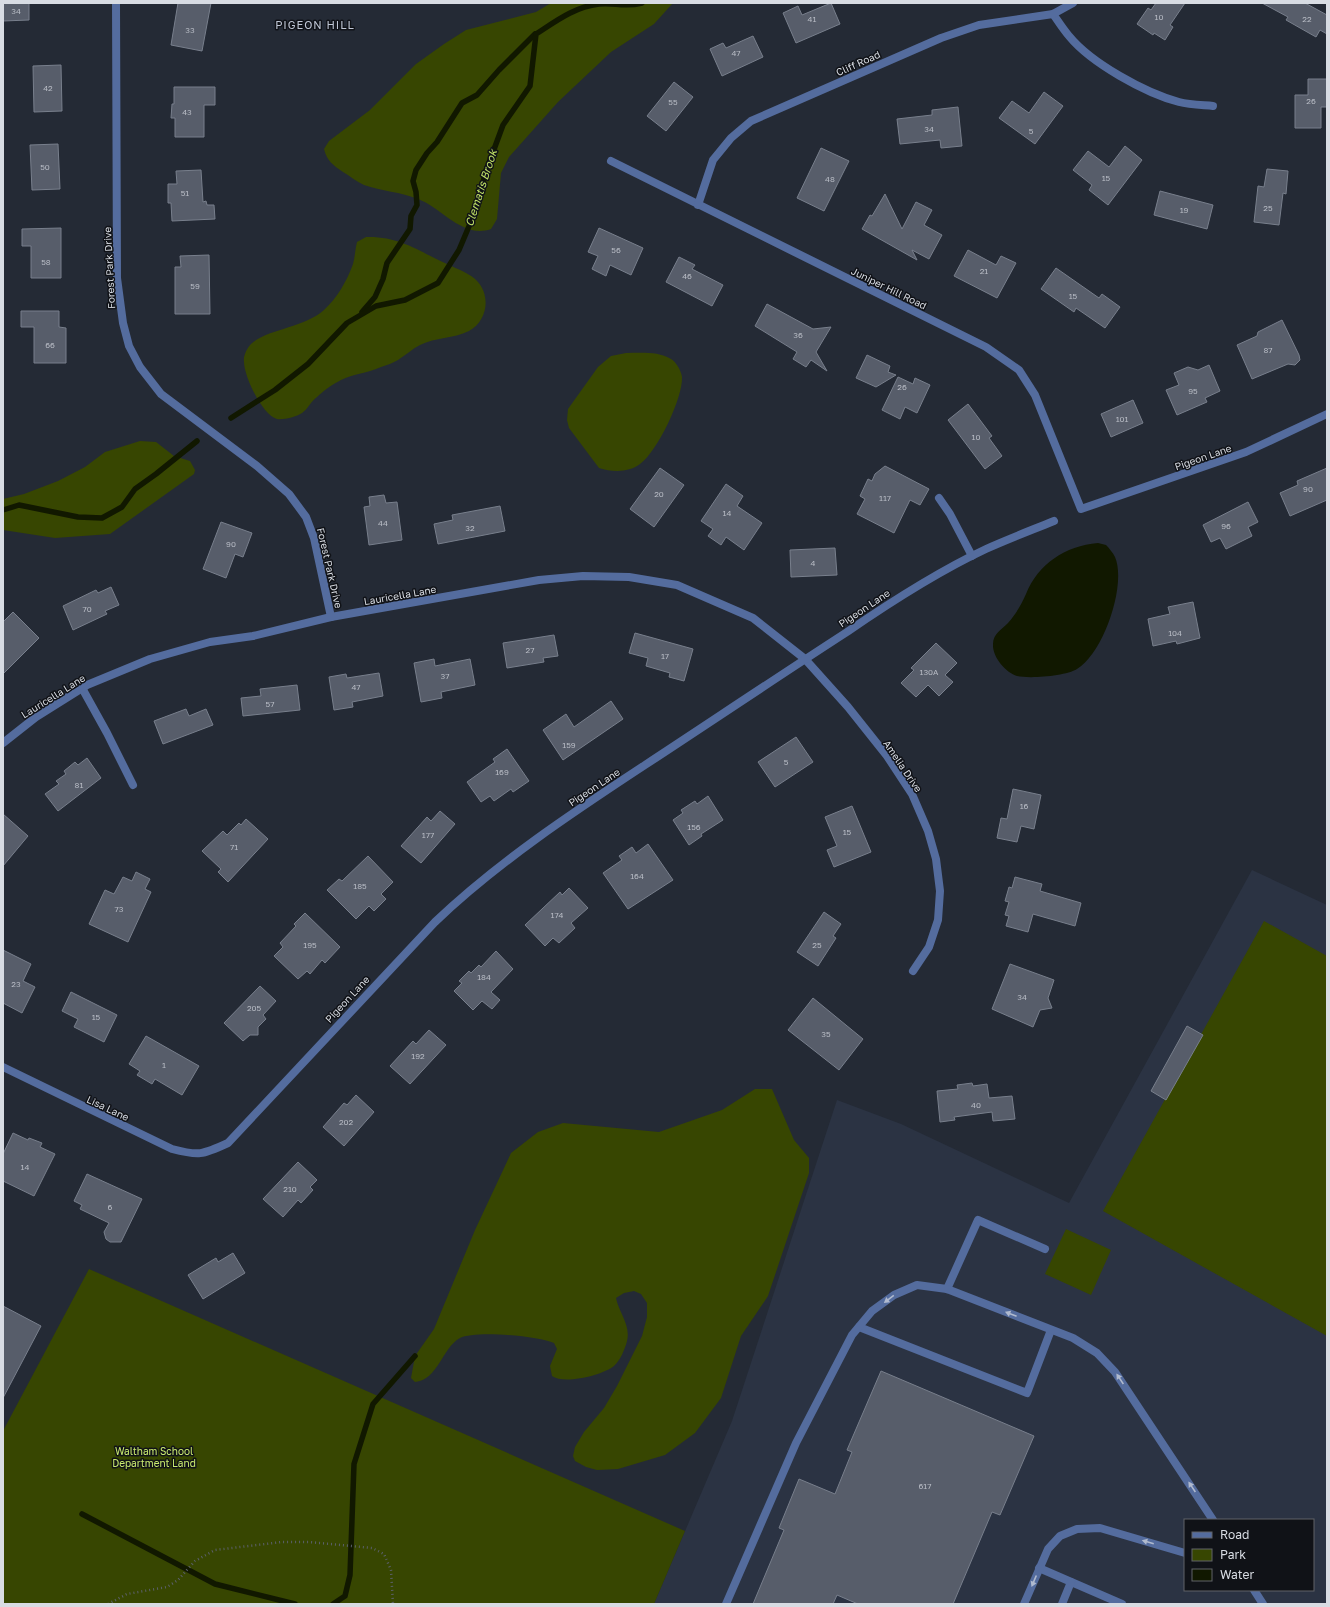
<svg xmlns="http://www.w3.org/2000/svg" width="1330" height="1607" font-family="'Golos Text',sans-serif">
<style>
.built{fill:#2b3343;fill-rule:evenodd}
.green{fill:#374601}
.water{fill:#111800}
.lines{fill:none;stroke-linecap:round;stroke-linejoin:round}
.stream{stroke:#111800;stroke-width:5.5}
.building{fill:#575d6a;stroke:#787f8c}
.path{stroke:#5b606a;stroke-width:2.5;stroke-dasharray:1 3;stroke-linecap:butt}
.lane{stroke:#546c9e;stroke-width:8}
.street{stroke:#546c9e;stroke-width:8}
.oneway{fill:#b0bace}
.labels{text-anchor:middle;stroke-width:3;stroke-linejoin:round;paint-order:stroke}
.number-label{font-size:8px;fill:#b8bcc5}
.street-label{font-size:10px;fill:#d8dce3;stroke:#101217}
.park-label{font-size:10px;fill:#caeb6f;stroke:#101217}
.neighbourhood-label{font-size:11px;letter-spacing:1px;fill:#c0c7d6;stroke:#101217}
.water-label{font-size:11px;font-style:italic;fill:#c0e166;stroke:#101217}
</style>
<rect width="100%" height="100%" fill="#242a35"/>
<path class="built" d="M1252,870L1327,905V1604H654L732,1421L837,1100L901,1124L1069,1203ZM1185,1520H1313V1590H1185Z"/>
<g class="green">
<path d="M551,3H673L654,24L611,52L558,102L509,157L501,173L497,219L491,229C463,239 442,208 418,199C401,192 381,191 364,185C357,182 350,176 343,172C333,165 327,161 324,149L329,141L370,110L416,64L444,44L466,30L536,12Z"/>
<path d="M366,237C400,236 418,251 447,264C457,269 470,273 478,282C491,297 487,321 469,331C453,339 436,337 420,345C412,349 406,355 398,360C393,363 387,365 381,367C368,373 353,374 341,380C333,384 323,391 317,397C311,401 308,409 302,413C296,417 283,420 277,419C262,415 244,376 244,362C243,356 247,348 251,344C267,329 304,328 324,310C337,298 347,281 353,264C355,257 355,250 357,242Z"/>
<path d="M626,353C640,353 658,351 671,359C676,362 681,370 682,377C683,398 657,452 640,464C628,473 612,472 599,468L569,428L567,420L568,409L598,367L611,356Z"/>
<polygon points="140,441 156,442 174,456 190,461 195,470 194,474 110,534 55,538 3,530 3,499 24,494 58,481 85,467 105,452"/>
<polygon points="1264,921 1327,956 1327,1336 1103,1211"/>
<path d="M755,1089H772L794,1140L809,1158V1173L768,1296L741,1336L721,1398L695,1433L665,1455L618,1469L597,1470L586,1467L575,1461L573,1456L575,1447L584,1432L604,1408L617,1386L642,1336L647,1317V1303L641,1294L634,1291L624,1293L616,1298C619,1313 631,1325 627,1341C625,1349 620,1361 614,1366C603,1375 564,1385 552,1376L550,1366L557,1349L554,1343C538,1336 475,1330 460,1338C442,1348 438,1380 415,1382L411,1378L415,1356L434,1329L475,1230L511,1153L538,1132L563,1123L659,1132L722,1110Z"/>
<polygon points="1066,1229 1111,1250 1091,1295 1045,1274"/>
<polygon points="89,1269 685,1531 654,1604 3,1604 3,1431"/>
</g>
<path class="water" d="M1098,543L1106,545C1109,548 1113,553 1115,557C1127,585 1103,654 1077,669C1066,676 1030,679 1017,676C1006,673 992,657 993,644C993,634 1002,629 1008,623C1016,614 1021,605 1026,594C1038,564 1065,546 1098,543Z"/>
<g class="lines">
<g class="stream">
<polyline points="362,312 375,297 383,279 387,263 410,229 411,216 417,205 416,192 413,181 416,170 427,153 437,142 462,103 477,95 499,70 535,34"/>
<path d="M231,418L275,390L308,364L347,323L376,306L405,300L438,283L459,250L475,212L486,171L503,125L530,86L536,34C556,21 574,7 599,4C615,2 623,8 642,3"/>
<polyline points="3,510 19,505 78,517 102,518 122,507 135,489 156,474 197,441"/>
<polyline points="82,1514 215,1584 295,1604"/>
<polyline points="333,1604 345,1596 350,1575 354,1464 373,1404 415,1356"/>
</g>
</g>
<g class="building">
<polygon points="3,3 29,3 29,20 3,21"/>
<polygon points="178,3 211,3 202,51 171,45"/>
<polygon points="831,3 840,24 796,43 783,13 798,6 802,15"/>
<polygon points="1156,3 1185,3 1170,25 1173,27 1165,40 1154,33 1153,35 1137,24 1148,8 1151,10"/>
<polygon points="1262,3 1305,3 1327,15 1327,34 1320,30 1316,37 1286,20 1288,17"/>
<polygon points="753,36 763,57 722,76 710,49 723,43 726,48"/>
<polygon points="61,65 62,111 34,112 33,66"/>
<polygon points="1308,79 1327,79 1327,107 1321,107 1321,128 1295,128 1295,95 1308,95"/>
<polygon points="674,82 693,97 666,131 647,116"/>
<polygon points="174,87 215,87 215,105 204,105 204,137 175,137 175,118 171,118 172,104 174,104"/>
<polygon points="1044,92 1063,106 1035,144 999,118 1012,101 1029,113"/>
<polygon points="958,107 962,146 941,148 940,140 900,144 897,119 932,115 932,110"/>
<polygon points="58,144 60,189 32,190 30,145"/>
<polygon points="1125,146 1142,160 1108,205 1089,190 1092,185 1073,170 1088,151 1109,167"/>
<polygon points="821,148 849,161 824,211 797,198"/>
<polygon points="1267,169 1288,171 1286,194 1283,193 1279,225 1254,222 1258,186 1264,187"/>
<polygon points="201,170 203,202 206,201 207,205 214,205 215,219 172,221 171,203 168,203 168,184 177,184 176,171"/>
<polygon points="1160,191 1213,205 1207,229 1154,215"/>
<polygon points="885,194 902,229 916,202 932,210 924,225 942,235 929,259 912,250 917,260 862,229 870,215 872,216"/>
<polygon points="61,228 61,278 31,278 31,246 22,246 22,229"/>
<polygon points="599,228 643,248 631,275 610,265 606,276 592,269 598,256 588,252"/>
<polygon points="968,250 996,265 1001,256 1016,263 997,298 954,276"/>
<polygon points="209,255 210,314 175,314 175,267 181,267 180,256"/>
<polygon points="679,257 695,265 692,269 723,285 712,306 666,282"/>
<polygon points="1056,268 1099,298 1102,294 1120,307 1105,328 1076,308 1074,312 1041,289"/>
<polygon points="767,304 813,329 831,327 816,352 827,371 811,360 806,367 793,359 797,352 755,326"/>
<polygon points="21,311 59,311 59,327 66,328 66,363 34,363 34,327 21,327"/>
<polygon points="1282,320 1299,355 1300,360 1295,365 1288,364 1252,379 1237,345 1257,336 1258,332"/>
<polygon points="867,355 890,366 888,372 896,375 876,387 856,378"/>
<polygon points="1209,365 1220,391 1205,398 1207,402 1177,415 1166,390 1179,385 1174,373 1188,367 1198,370"/>
<polygon points="898,377 913,384 915,378 930,385 917,413 905,407 900,419 882,410"/>
<polygon points="1133,400 1143,423 1111,437 1101,414"/>
<polygon points="968,404 992,436 989,438 1002,456 985,469 948,420"/>
<polygon points="885,466 929,489 920,505 910,500 894,533 857,514 865,499 860,496 868,479 872,481 875,474"/>
<polygon points="660,468 684,485 654,527 630,509"/>
<polygon points="1327,468 1327,500 1290,516 1280,493 1298,485 1297,481"/>
<polygon points="726,484 743,496 737,506 762,523 744,550 726,537 721,545 708,536 713,529 701,521"/>
<polygon points="384,495 386,503 397,502 402,540 369,545 364,507 370,506 369,497"/>
<polygon points="1248,502 1258,522 1248,527 1252,536 1226,549 1220,538 1211,542 1203,525"/>
<polygon points="500,506 505,531 438,544 434,524 453,520 452,515"/>
<polygon points="221,522 252,533 243,557 235,554 226,578 203,569"/>
<polygon points="835,548 837,575 791,577 790,550"/>
<polygon points="111,587 119,605 105,611 107,614 73,630 63,606 96,590 98,593"/>
<polygon points="1193,602 1200,638 1177,644 1176,641 1153,646 1148,619 1170,614 1168,607"/>
<polygon points="13,612 39,638 3,674 3,622"/>
<polygon points="635,633 693,649 684,681 669,677 670,673 646,666 648,658 629,653"/>
<polygon points="554,635 558,656 543,658 544,662 507,668 503,643"/>
<polygon points="936,643 957,663 945,675 953,682 939,696 928,685 916,697 901,683 914,670 911,668"/>
<polygon points="434,659 435,666 470,659 475,685 441,692 442,698 421,702 414,663"/>
<polygon points="379,673 383,696 352,702 353,707 334,710 329,677 346,674 347,678"/>
<polygon points="297,685 300,710 243,716 241,698 261,696 260,689"/>
<polygon points="611,701 623,719 563,760 543,730 566,714 574,727"/>
<polygon points="186,709 189,716 206,709 213,725 163,744 154,721"/>
<polygon points="796,737 813,762 775,787 758,762"/>
<polygon points="507,749 529,781 513,792 511,789 494,801 490,796 481,802 467,782 495,762 493,759"/>
<polygon points="87,758 101,778 58,811 45,794 59,784 56,781 66,774 64,771 75,762 78,765"/>
<polygon points="1013,789 1041,795 1034,829 1021,826 1017,842 997,838 1001,818 1007,819"/>
<polygon points="708,796 723,820 701,834 702,836 689,845 673,820 683,813 681,810 695,801 697,804"/>
<polygon points="852,806 871,852 834,867 827,850 837,846 825,817"/>
<polygon points="440,811 455,824 421,863 401,846 427,817 431,821"/>
<polygon points="3,814 28,836 3,866"/>
<polygon points="246,819 268,839 228,882 218,872 221,869 202,851 223,831 227,835 239,823 241,825"/>
<polygon points="648,844 673,880 628,909 603,873 622,860 619,856 632,847 636,853"/>
<polygon points="368,856 393,882 381,894 386,899 374,911 369,906 356,919 327,890 339,879 342,881"/>
<polygon points="136,872 150,879 145,889 151,892 128,942 89,924 105,890 114,894 123,877 132,881"/>
<polygon points="1015,877 1042,884 1040,891 1081,903 1075,926 1033,914 1028,932 1006,926 1009,916 1005,915 1009,902 1005,901 1009,887 1012,888"/>
<polygon points="569,888 588,908 571,923 575,928 559,943 553,938 545,946 525,925 560,892 562,895"/>
<polygon points="824,912 841,924 833,936 836,938 818,966 797,952"/>
<polygon points="305,913 340,947 325,963 322,960 310,974 307,971 298,979 274,956 283,947 280,943 296,926 294,924"/>
<polygon points="3,950 31,964 23,981 35,987 22,1013 3,1003"/>
<polygon points="496,951 513,969 491,992 500,1000 492,1009 482,1001 473,1010 454,991 462,983 459,981 469,971 471,973 479,965 481,967"/>
<polygon points="1010,964 1054,980 1048,998 1052,1008 1040,1010 1033,1027 992,1009"/>
<polygon points="260,986 276,1001 263,1015 266,1019 258,1027 258,1035 250,1035 243,1041 224,1023"/>
<polygon points="71,992 117,1015 104,1042 74,1027 78,1019 62,1011"/>
<polygon points="813,998 863,1039 839,1070 788,1030"/>
<polygon points="1187,1026 1203,1035 1166,1100 1151,1091"/>
<polygon points="429,1030 446,1045 410,1084 390,1066 413,1041 416,1044"/>
<polygon points="146,1036 199,1066 182,1095 155,1079 152,1084 137,1075 140,1071 129,1064"/>
<polygon points="972,1083 973,1086 987,1084 989,1098 1012,1096 1015,1119 993,1121 992,1112 954,1117 955,1120 940,1122 937,1091 958,1089 957,1085"/>
<polygon points="356,1095 374,1112 344,1146 323,1127 344,1103 347,1105"/>
<polygon points="13,1133 28,1140 29,1138 42,1143 40,1147 55,1154 34,1196 3,1181 3,1154"/>
<polygon points="298,1162 317,1180 310,1187 313,1190 301,1203 298,1200 283,1217 263,1199"/>
<polygon points="87,1174 142,1199 121,1242 110,1242 106,1239 104,1232 109,1223 80,1209 82,1205 74,1201"/>
<polygon points="233,1253 245,1273 203,1299 188,1275 216,1258 218,1262"/>
<polygon points="3,1306 41,1326 3,1398"/>
<polygon points="881,1371 1034,1436 1000,1515 992,1512 953,1604 858,1604 837,1595 833,1604 753,1604 784,1530 779,1528 799,1479 835,1494 852,1452 847,1450"/>
</g>
<g class="lines">
<polyline class="path" points="108,1604 127,1594 167,1587 178,1580 195,1561 215,1550 282,1542 309,1542 372,1548 384,1554 391,1570 393,1604"/>
<g class="lane">
<polyline points="939,498 950,514 972,556"/>
<polyline points="82,688 107,733 133,785"/>
<polyline points="947,1289 978,1220 1045,1249"/>
<polyline points="859,1327 1027,1393 1051,1330"/>
<polyline points="1039,1568 1122,1604"/>
<polyline points="726,1604 796,1443 852,1335 872,1311 894,1295 917,1285 947,1289 1073,1338 1097,1353 1115,1372 1213,1520"/>
<polyline points="1024,1604 1048,1549 1060,1536 1077,1529 1100,1528 1185,1553"/>
<polyline points="1062,1604 1071,1582"/>
</g>
<g class="street">
<polyline points="116,3 117,278 123,323 129,346 140,367 161,394 257,466 289,494 306,517 314,538 331,617"/>
<path d="M1053,14C1058,21 1063,29 1069,36C1091,63 1145,93 1179,102C1190,105 1202,105 1213,106"/>
<polyline points="611,161 986,347 1019,370 1035,395 1081,509 1246,452 1327,414"/>
<polyline points="698,205 713,160 731,138 751,121 941,38 979,25 1053,14 1073,3"/>
<polyline points="3,743 36,717 87,685 150,659 210,642 253,636 331,617 539,580 583,576 629,577 677,585 753,618 805,659 848,707 887,756 912,794 928,831 936,859 940,891 938,920 929,947 913,971"/>
<path d="M3,1067L172,1149C199,1156 202,1155 228,1143L435,922C498,862 572,813 645,765C712,721 779,676 847,632C892,601 937,572 986,549C1008,539 1032,530 1054,521"/>
<polyline points="1254,1590 1263,1604"/>
</g>
</g>
<defs><path id="oneway-solid" d="M-6-.8H1V-3.2L6.5 0L1 3.2V.8H-6Z"/></defs>
<g class="oneway">
<use href="#oneway-solid" transform="translate(889 1299) rotate(143)"/>
<use href="#oneway-solid" transform="translate(1011 1314) rotate(-159)"/>
<use href="#oneway-solid" transform="translate(1120 1379) rotate(-124)"/>
<use href="#oneway-solid" transform="translate(1192 1487) rotate(-124)"/>
<use href="#oneway-solid" transform="translate(1148 1542) rotate(-164)"/>
<use href="#oneway-solid" transform="translate(1034 1581) rotate(113)"/>
</g>
<g class="labels">
<g class="number-label">
<text x="16" y="14">34</text>
<text x="1159" y="20">10</text>
<text x="812" y="22">41</text>
<text x="1307" y="22">22</text>
<text x="190" y="33">33</text>
<text x="736" y="56">47</text>
<text x="48" y="91">42</text>
<text x="1311" y="104">26</text>
<text x="673" y="105">55</text>
<text x="187" y="115">43</text>
<text x="929" y="132">34</text>
<text x="1031" y="134">5</text>
<text x="45" y="170">50</text>
<text x="1106" y="181">15</text>
<text x="830" y="182">48</text>
<text x="185" y="196">51</text>
<text x="1268" y="211">25</text>
<text x="1184" y="213">19</text>
<text x="616" y="253">56</text>
<text x="46" y="265">58</text>
<text x="984" y="274">21</text>
<text x="687" y="279">46</text>
<text x="195" y="289">59</text>
<text x="1073" y="299">15</text>
<text x="798" y="338">36</text>
<text x="50" y="348">66</text>
<text x="1268" y="353">87</text>
<text x="902" y="390">26</text>
<text x="1193" y="394">95</text>
<text x="1122" y="422">101</text>
<text x="976" y="440">10</text>
<text x="1308" y="492">90</text>
<text x="659" y="497">20</text>
<text x="885" y="501">117</text>
<text x="727" y="516">14</text>
<text x="383" y="526">44</text>
<text x="1226" y="529">96</text>
<text x="470" y="531">32</text>
<text x="231" y="547">90</text>
<text x="813" y="566">4</text>
<text x="87" y="612">70</text>
<text x="1175" y="636">104</text>
<text x="530" y="653">27</text>
<text x="665" y="659">17</text>
<text x="929" y="675">130A</text>
<text x="445" y="679">37</text>
<text x="356" y="690">47</text>
<text x="270" y="707">57</text>
<text x="569" y="748">159</text>
<text x="786" y="765">5</text>
<text x="502" y="775">169</text>
<text x="79" y="788">81</text>
<text x="1024" y="809">16</text>
<text x="694" y="830">156</text>
<text x="847" y="835">15</text>
<text x="428" y="838">177</text>
<text x="234" y="850">71</text>
<text x="637" y="879">164</text>
<text x="360" y="889">185</text>
<text x="119" y="912">73</text>
<text x="557" y="918">174</text>
<text x="310" y="948">195</text>
<text x="817" y="948">25</text>
<text x="484" y="980">184</text>
<text x="16" y="987">23</text>
<text x="1022" y="1000">34</text>
<text x="254" y="1011">205</text>
<text x="96" y="1020">15</text>
<text x="826" y="1037">35</text>
<text x="418" y="1059">192</text>
<text x="164" y="1068">1</text>
<text x="976" y="1108">40</text>
<text x="346" y="1125">202</text>
<text x="25" y="1170">14</text>
<text x="290" y="1192">210</text>
<text x="110" y="1210">6</text>
<text x="925" y="1489">617</text>
</g>
<g class="street-label">
<text transform="translate(858 63) rotate(-24)" y="4">Cliff Road</text>
<text transform="translate(109 268) rotate(-93)" y="4">Forest Park Drive</text>
<text transform="translate(889 288) rotate(26)" y="4">Juniper Hill Road</text>
<text transform="translate(1203 457) rotate(-19)" y="4">Pigeon Lane</text>
<text transform="translate(330 568) rotate(77)" y="4">Forest Park Drive</text>
<text transform="translate(400 595) rotate(-10)" y="4">Lauricella Lane</text>
<text transform="translate(864 608) rotate(-34)" y="4">Pigeon Lane</text>
<text transform="translate(53 696) rotate(-32)" y="4">Lauricella Lane</text>
<text transform="translate(903 766) rotate(56)" y="4">Amelia Drive</text>
<text transform="translate(594 787) rotate(-34)" y="4">Pigeon Lane</text>
<text transform="translate(347 999) rotate(-47)" y="4">Pigeon Lane</text>
<text transform="translate(108 1108) rotate(25)" y="4">Lisa Lane</text>
</g>
<g class="park-label">
<text x="154" y="1455">Waltham School<tspan x="154" dy="12">Department Land</tspan></text>
</g>
<g class="neighbourhood-label">
<text x="315" y="29">PIGEON HILL</text>
</g>
<g class="water-label">
<text transform="translate(481 188) rotate(-72)" y="4">Clematis Brook</text>
</g>
</g>
<rect width="1330" height="1607" fill="none" stroke="#d8dce3" stroke-width="8"/>
<rect x="1184" y="1519" width="130" height="72" fill="#101217" stroke="#606369"/>
<rect x="1192" y="1532" width="20" height="6" fill="#546c9e" stroke="#606369"/>
<text x="1220" y="1539" font-size="12" fill="#d8dce3">Road</text>
<rect x="1192" y="1549" width="20" height="12" fill="#374601" stroke="#606369"/>
<text x="1220" y="1559" font-size="12" fill="#d8dce3">Park</text>
<rect x="1192" y="1569" width="20" height="12" fill="#111800" stroke="#606369"/>
<text x="1220" y="1579" font-size="12" fill="#d8dce3">Water</text>
</svg>
